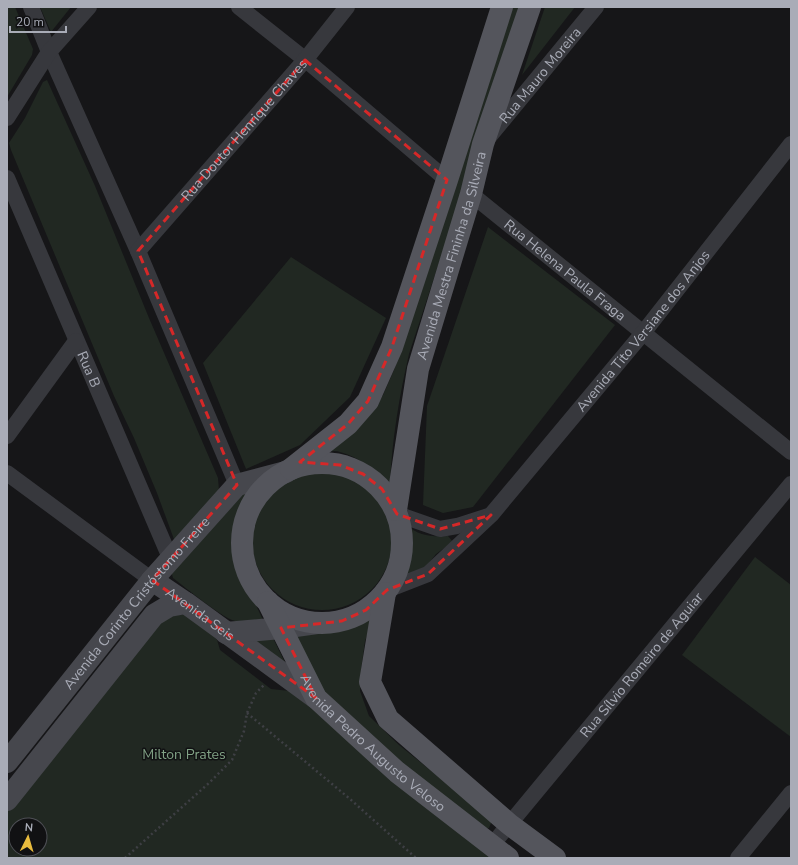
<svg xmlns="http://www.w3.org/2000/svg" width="798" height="865" font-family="'Nunito Sans',sans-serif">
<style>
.green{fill:#212822;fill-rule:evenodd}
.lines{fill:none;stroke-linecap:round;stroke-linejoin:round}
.path{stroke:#3e3f44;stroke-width:2.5;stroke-dasharray:2 3;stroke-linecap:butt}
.street{stroke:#37383d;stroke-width:16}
.secondary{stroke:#46474d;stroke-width:22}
.primary{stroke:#54555c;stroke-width:22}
.marked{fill:none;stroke:#d62828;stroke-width:3;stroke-dasharray:8 5;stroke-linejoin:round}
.labels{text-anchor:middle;stroke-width:3;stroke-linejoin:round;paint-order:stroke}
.street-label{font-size:14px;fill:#a9acb7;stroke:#111113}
.park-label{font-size:14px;fill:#81a185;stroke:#111113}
</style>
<rect width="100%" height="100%" fill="#161618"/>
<g class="green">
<polygon points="7,7 15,7 33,49 32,55 7,97"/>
<polygon points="40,7 71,7 51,32"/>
<path d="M513,7H523L409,354C399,397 392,440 390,484C377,471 359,457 340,452C335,450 329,452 324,452L363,421L383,395L394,370Z"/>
<polygon points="545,7 575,7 522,75"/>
<polygon points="47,80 95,186 149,318 218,478 219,491 175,542 157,493 134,438 114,396 11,150 9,143 25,118 43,82"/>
<polygon points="488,227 615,325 473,507 443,513 423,505 427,406"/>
<polygon points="291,257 386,318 350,397 300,445 246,469 203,363"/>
<circle cx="322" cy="540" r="70"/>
<path d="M253,488L243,500L233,539L235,555L239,569L263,620C254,621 244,623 235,621C221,617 186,588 173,578L171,571L219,508Z"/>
<path d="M407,525C418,536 432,537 448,536L453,542L436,554L425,568L399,582C408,564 410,545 407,525Z"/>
<polygon points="755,557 791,585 791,737 682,655"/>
<path d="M376,609L365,641L361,670L360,691L369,716L399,745L491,819V823L489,828H477L326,699L294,633C316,634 342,632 362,622C367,619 372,613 376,609Z"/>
<path d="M168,615H187L215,633L220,650L271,689L290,691L498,858H7V807ZM16,825H40V849H16Z"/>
<polygon points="273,638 289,671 252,641"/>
</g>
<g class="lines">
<g class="path">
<polyline points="247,713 350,799 416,858"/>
<polyline points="125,858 209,783 232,760 244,731 247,713 256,693 264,685"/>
</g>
<g class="street">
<polyline points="31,7 49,52 138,251 237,485"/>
<polyline points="239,7 307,61 447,180"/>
<polyline points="7,118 49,52 89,7"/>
<path id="s1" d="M489,137L596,7"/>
<path id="s2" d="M7,178L171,560"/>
<path id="s3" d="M471,194L791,452"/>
<path id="s4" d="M138,251L305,60L347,7"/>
<polyline points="7,436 76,341"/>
<polyline points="7,473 152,580"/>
<polyline points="397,514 440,529 457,526 488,516"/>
<path id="s5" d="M387,590L428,574L491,515L643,333L791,144"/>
<path id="s6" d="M492,845L791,484"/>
<polyline points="738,858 791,793"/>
</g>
<g class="secondary">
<path id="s7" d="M152,580L186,603L316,698"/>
<polyline points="226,633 281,628 317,623"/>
<path id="s8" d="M7,762L152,580L237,485L286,472"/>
<polyline points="7,800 154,615 169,606 186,603"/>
</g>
<g class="primary">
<circle cx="322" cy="543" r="80"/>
<polyline points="291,469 348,424 368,401 392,347 447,180 502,7"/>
<path id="s9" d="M396,510L418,369L471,194L483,144L530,7"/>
<polyline points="385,593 370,682 388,719 509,824 555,858"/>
<path id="s10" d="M268,602L316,698L397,772L508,858"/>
</g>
</g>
<path class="marked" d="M305,60L447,180L392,347L368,401L348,424L300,462L340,465L363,474L382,489L397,514L440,529L491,515L428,574L387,590L366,610L342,621L281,628L316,698L152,580L237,485L138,251Z"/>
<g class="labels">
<g class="street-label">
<text dy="5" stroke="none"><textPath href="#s1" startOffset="80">Rua Mauro Moreira</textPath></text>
<text dy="5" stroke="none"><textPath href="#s4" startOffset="161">Rua Doutor Henrique Chaves</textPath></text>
<text dy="5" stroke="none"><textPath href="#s9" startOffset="261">Avenida Mestra Fininha da Silveira</textPath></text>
<text dy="5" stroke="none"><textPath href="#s3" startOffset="121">Rua Helena Paula Fraga</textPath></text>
<text dy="5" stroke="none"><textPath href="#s5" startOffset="369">Avenida Tito Versiane dos Anjos</textPath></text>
<text dy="5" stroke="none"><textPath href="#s2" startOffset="208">Rua B</textPath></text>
<text dy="5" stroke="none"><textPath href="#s8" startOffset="205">Avenida Corinto Cristóstomo Freire</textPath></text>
<text dy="5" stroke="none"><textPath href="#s7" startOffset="59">Avenida Seis</textPath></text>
<text dy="5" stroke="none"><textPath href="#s6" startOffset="234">Rua Sílvio Romeiro de Aguiar</textPath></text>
<text dy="5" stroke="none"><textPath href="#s10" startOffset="179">Avenida Pedro Augusto Veloso</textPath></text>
</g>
<g class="park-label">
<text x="184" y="759">Milton Prates</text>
</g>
</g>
<rect width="798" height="865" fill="none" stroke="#a9acb7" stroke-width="16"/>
<g transform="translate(28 837) rotate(5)"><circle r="19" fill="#111113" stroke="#4e4f55"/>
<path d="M0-3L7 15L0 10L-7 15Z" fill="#e8bb3e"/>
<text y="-6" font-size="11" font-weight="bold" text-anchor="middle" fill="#a9acb7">N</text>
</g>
<path d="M10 26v6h56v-6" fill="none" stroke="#a9acb7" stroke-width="2"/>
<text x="16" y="26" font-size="12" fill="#a9acb7" stroke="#111113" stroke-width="3" paint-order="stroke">20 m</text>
</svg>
